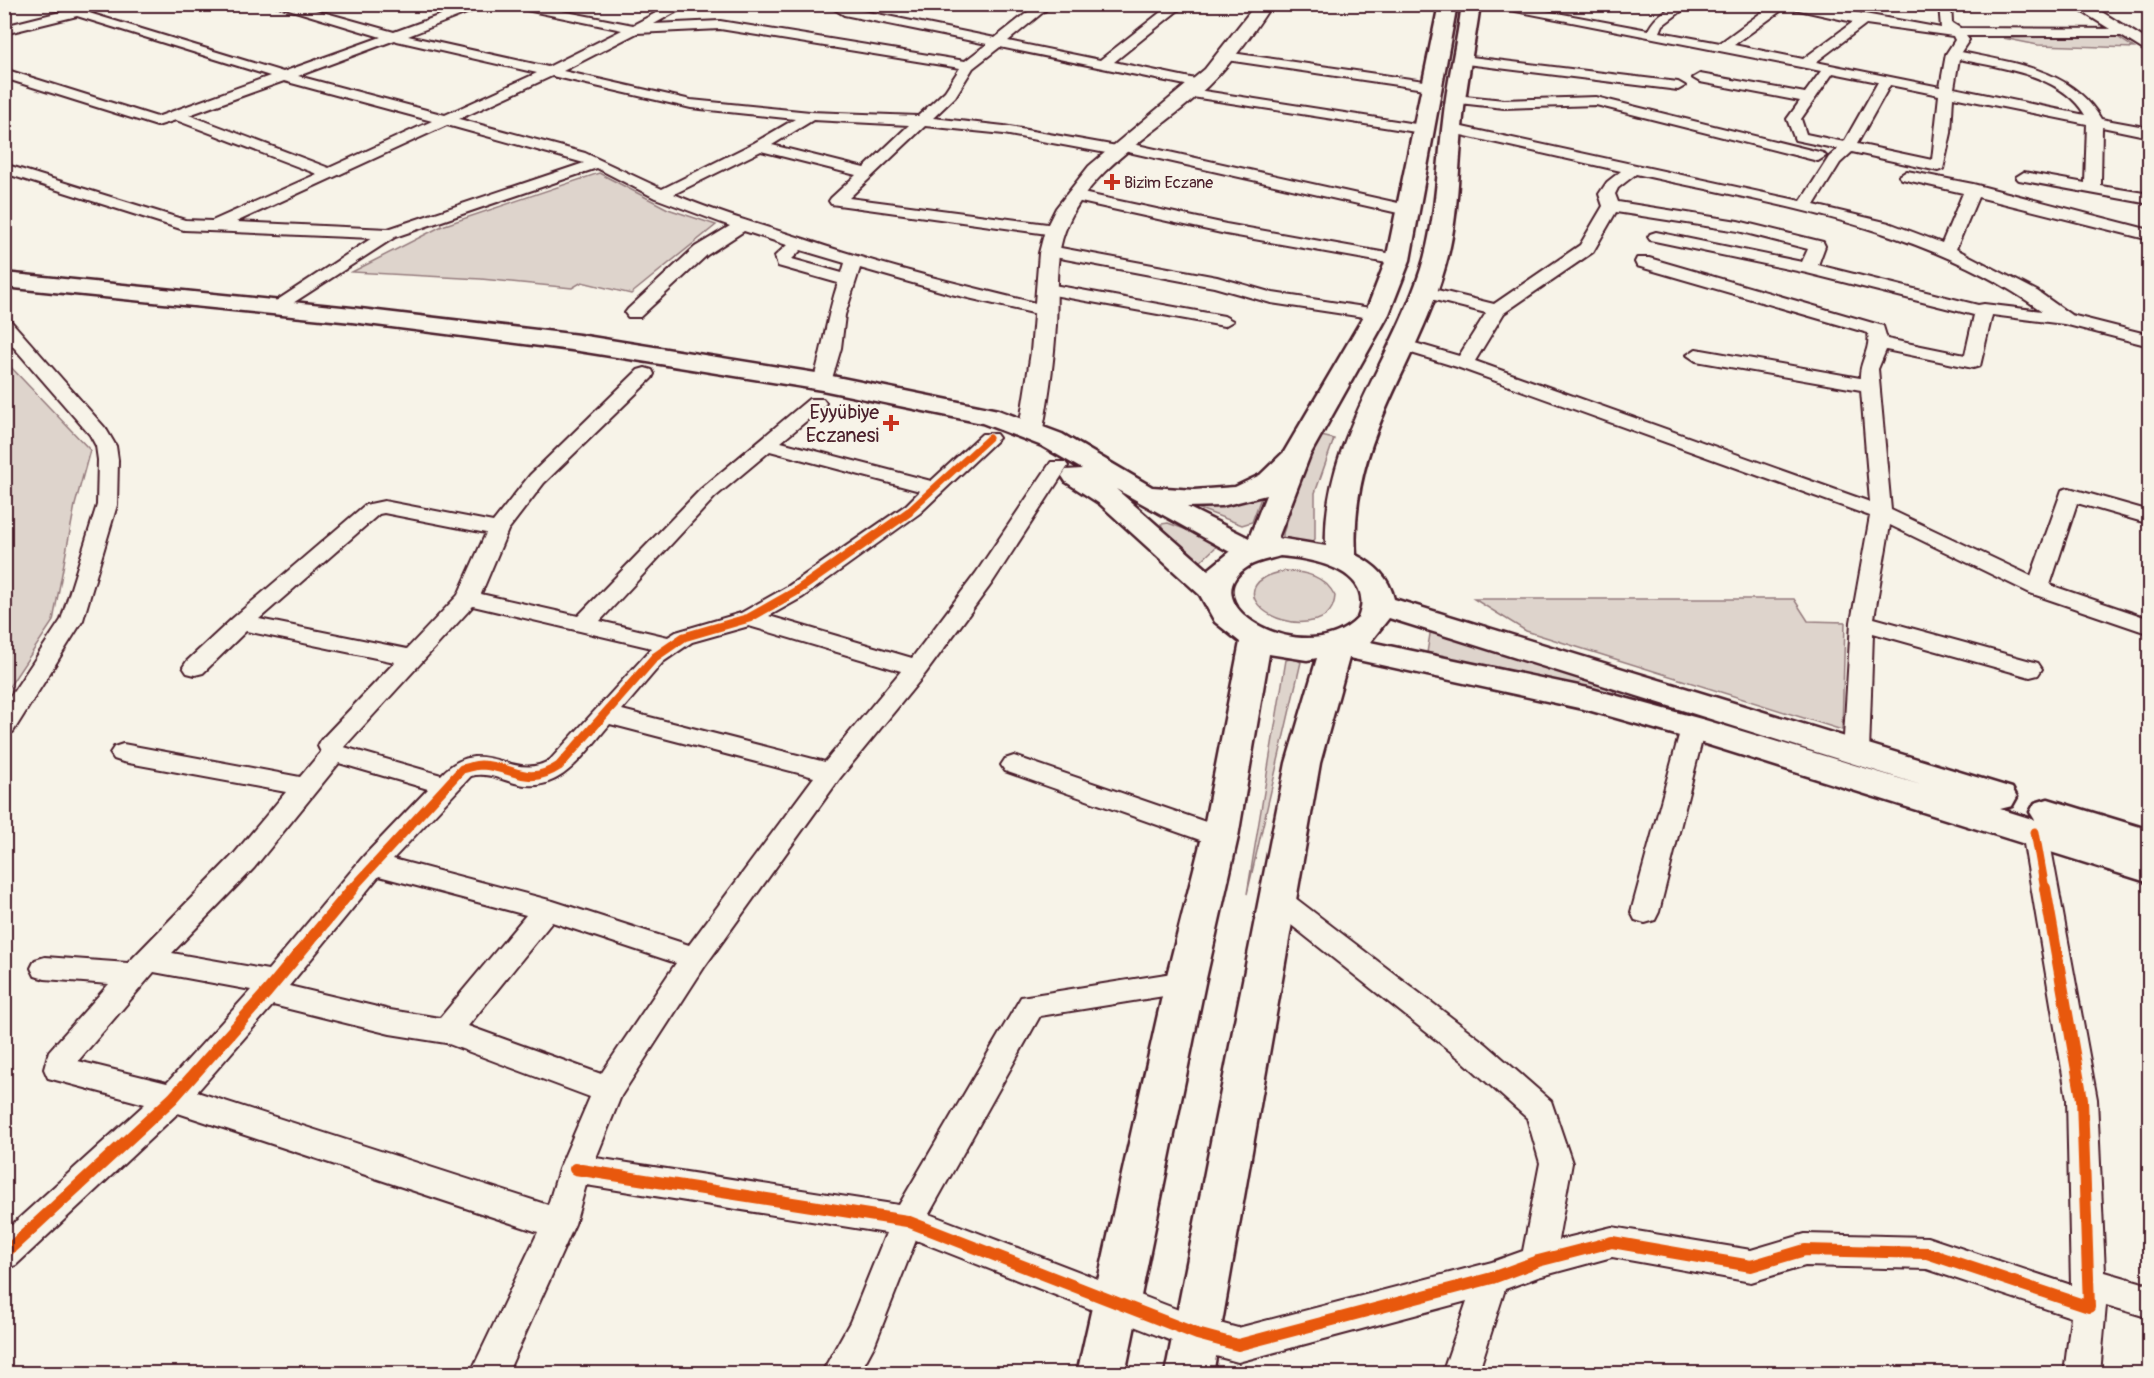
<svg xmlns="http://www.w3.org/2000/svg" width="2154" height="1378" font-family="Pangolin,sans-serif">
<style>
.green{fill:#ded4cc;stroke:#947a7c;stroke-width:1.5}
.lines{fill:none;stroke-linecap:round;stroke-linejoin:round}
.minor-casing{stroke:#4a1f2b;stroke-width:4}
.tertiary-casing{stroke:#4a1f2b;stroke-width:4}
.secondary-casing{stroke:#4a1f2b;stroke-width:5}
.minor{fill:#f7f3e8;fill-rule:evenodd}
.tertiary{fill:#f7f3e8;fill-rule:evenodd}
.secondary{fill:#f7f3e8;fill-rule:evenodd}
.cycleway-far2-casing{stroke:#f7f3e8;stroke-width:10}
.cycleway-far1-casing{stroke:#f7f3e8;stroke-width:13}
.cycleway-casing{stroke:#f7f3e8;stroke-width:16}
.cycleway-far2{stroke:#e8590c;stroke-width:7}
.cycleway-far1{stroke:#e8590c;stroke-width:9}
.cycleway{stroke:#e8590c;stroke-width:12}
.poi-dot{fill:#c8321e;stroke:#f7f3e8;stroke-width:2}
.labels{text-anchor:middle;stroke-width:4.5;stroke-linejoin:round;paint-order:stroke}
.far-poi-label{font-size:16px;fill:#4a1f2b;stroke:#f7f3e8;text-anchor:start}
.poi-label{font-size:20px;fill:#4a1f2b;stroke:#f7f3e8;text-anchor:end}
</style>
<rect width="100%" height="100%" fill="#f7f3e8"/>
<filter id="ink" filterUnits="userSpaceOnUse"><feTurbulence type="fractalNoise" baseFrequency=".0167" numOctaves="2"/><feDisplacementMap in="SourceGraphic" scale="12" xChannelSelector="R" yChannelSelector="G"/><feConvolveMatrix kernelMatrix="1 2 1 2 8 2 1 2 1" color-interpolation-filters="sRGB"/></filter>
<g filter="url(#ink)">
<g class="green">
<polygon points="2116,36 2134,48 2038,45 2003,38"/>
<polygon points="599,173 668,209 716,225 631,294 582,282 572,288 481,279 352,272 442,226"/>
<polygon points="5,361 90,450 75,505 53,621 5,693"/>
<polygon points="1317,435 1334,439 1315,493 1315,539 1312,543 1283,538 1283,533"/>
<polygon points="1262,495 1252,522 1242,525 1192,506"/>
<polygon points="1168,523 1190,531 1218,545 1200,562 1163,529 1161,524"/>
<path d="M1286,571C1306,572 1325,576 1335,596C1334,608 1329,616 1317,620C1269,634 1219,582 1286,571Z"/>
<polygon points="1474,599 1794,599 1808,621 1845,622 1842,730 1526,631"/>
<polygon points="1431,628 1543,667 1610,685 1615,694 1427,653"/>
<polygon points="1293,658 1301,662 1247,894 1286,660"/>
</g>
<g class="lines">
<defs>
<g id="minor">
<path d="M60,4L80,7L114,4L89,13L283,72L381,37L272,4H294L394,32L471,4H490L408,36L548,67L622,30L497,4H526L633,25L673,4H690L654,24L720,21L965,61L987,44L844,15L826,4H842L848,8L995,38L1038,4H1053L1008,41L1100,60L1171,4H1186L1114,62L1205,81V87L1200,88L1000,47L973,68L955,97L933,118L1004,126L1117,146L1124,142L1407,205L1415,210L1407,215L1124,151L1117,155L1004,134L925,126L849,198L1055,225L1061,227L1063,230L1061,233L1055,235L831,204L829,201L831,198L856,175L761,151L674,194C717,213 761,225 804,239C886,267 969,287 1052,307L1055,311L1052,315L1046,316L951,294L860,268L845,315L841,348L831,382L829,386H815L813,382C823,349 827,315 838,283L778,266L775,256L787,245L744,231L707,255L640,317H628L625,313L628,309L695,247L730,226L655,198L597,168L395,237L279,312L273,311L270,307L273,303L372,238L184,230L4,173V164L185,220L212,221L317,174L176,120L157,126L4,78V69L157,117L270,76L77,16L4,34V26L68,10ZM720,29L960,68L945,91L918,116L810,112L691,100L563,71L637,33ZM395,40L397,41L537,73L445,115L298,76ZM552,76L691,108L795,119L754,143L662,189L585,153L459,119ZM284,81L432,121L329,168L189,115ZM813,120L909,125L864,168L772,145ZM447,125L584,163L388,229L236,222ZM801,250L845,263L842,273L792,259Z"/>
<path d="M1480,4H1509L1648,30C1657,13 1673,4 1691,4L1663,25L1660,32L1720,43L1773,4H1810L1941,28L1939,4H1951L1952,23L1960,28L2127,29V35L2122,36H1966L1969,40L1961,52C2013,63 2072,69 2101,119L2150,128V137L2102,127L2101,182V186L2150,194V204L2019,180L2016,177L2024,172L2085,183L2087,124L1953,97L1951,133L1943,169L1938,171L1852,152L1840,163L1814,205L1889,223L1942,243L1963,193L1902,179L1899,176L1907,171L1973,184L2150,230V240L1978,197L1956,249L2037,291L2071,315L2150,335V346L2064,324L1992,315L1980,366L1973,368L1886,350L1878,369L1891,510L2031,576L2062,490L2069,488L2150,511V524L2077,503L2050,585L2150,619V634L2030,593L1890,525L1874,618L2038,663L2042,669L2038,675L2030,677L1873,633L1869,753L1865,759L1856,762L1847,759L1843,753L1851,622L1870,516L1457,367L1395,348L1392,344L1395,340L1401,339L1459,356L1486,313L1419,296L1416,292L1419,288L1425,287L1494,304L1580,245L1603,206L1599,194L1607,182L1621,171L1448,132L1446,129L1448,126L1453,125L1801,201L1829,157L1838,149L1795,140L1787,119L1800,101L1700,82L1693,78L1700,74L1805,93L1821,71ZM1786,7L1790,8L1853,22L1803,59L1734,45ZM1866,24L1953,36L1955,40L1946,54L1940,87L1816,62ZM1959,59C2001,68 2061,74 2085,115L1954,88ZM1833,73L1878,82L1844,142L1806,134L1801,119ZM1890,85L1939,95L1932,160L1857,144ZM1636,174C1775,205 1923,226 2042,311L1984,304L1978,305L1818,265L1825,246L1823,242L1738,221L1618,202L1615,194L1618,188ZM1616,212L1738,231L1808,249L1802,262L1656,232L1650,234L1648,237L1650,240L1807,273L1974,315L1965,355L1887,339L1883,326L1649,258H1637L1635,262L1637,266L1868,333C1871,350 1859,362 1860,378L1696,349L1687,355L1696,361L1861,390L1870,502L1475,361L1504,313L1593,252Z"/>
<polygon points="1225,52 1431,82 1438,86 1431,90 1220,59 1220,53"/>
<polygon points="1463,56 1678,82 1685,86 1678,90 1458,63 1458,57"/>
<polygon points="1191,89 1422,125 1429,129 1422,133 1186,96 1186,90"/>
<polygon points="1455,95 1504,100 1596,97 1823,153 1826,156 1818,161 1596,105 1504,108 1450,102 1448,99"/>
<polygon points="1073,191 1226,224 1398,255 1406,260 1398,265 1226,234 1067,199 1065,196"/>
<polygon points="1050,246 1217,277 1273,293 1377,309 1386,314 1377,319 1271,303 1214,287 1044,255 1042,251"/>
<polygon points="1048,284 1224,316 1233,321 1224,326 1042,293 1039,289 1042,285"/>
<polygon points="4,319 10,320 106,429 116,446 118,460 117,505 83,620 13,732 4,734 4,706 61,620 97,505 98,460 96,446 90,435 4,336"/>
<path d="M645,368L652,370L654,374L652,378L544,483L508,530L481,594L578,616L701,489L809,399H823L826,403L823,407L781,442L931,481L982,434H996L999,438L920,513L803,597L769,616L912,658L976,573L1051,462H1065L1068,466L992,583L925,674L840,778L705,966L621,1096L596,1158L899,1205L1021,997L1185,971L1195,975L1199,983L1195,991L1040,1016L929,1214L1197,1317L1238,1328L1492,1262L1523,1251L1540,1163L1527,1118L1464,1062L1266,905L1262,898L1266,891L1276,887L1286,891L1486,1044L1551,1101L1572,1163L1558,1240L1612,1227L1751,1250L1805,1234L1927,1237L2071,1285L2067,1099L2022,832L2026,825L2035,822L2044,825L2048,832L2097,1099L2105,1272L2150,1285V1318L2106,1305L2100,1374H2064L2071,1317L1927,1269L1805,1266L1751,1282L1612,1257L1538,1277L1505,1289L1478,1374H1442L1467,1301L1238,1362L1197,1351L916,1240L875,1344L859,1374H821L850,1322L886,1233L586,1185L575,1224L507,1374H470L538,1232L178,1113L16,1265L4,1269V1232L145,1104L48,1078L44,1069L49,1051L109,984L45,979L35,976L31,968L35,960L45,957L128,963L234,854L286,792L123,762L114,759L110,753L114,747L123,744L300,777L321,752L318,746L321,740L395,662L246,631L203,673L195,675L187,673L183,667L187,661L233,618L365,505L384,501L493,522L530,475L638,370ZM770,451L920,491L906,505L787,587L741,613L676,632L668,637L600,621L715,497ZM384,513L486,533L458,595L407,649L259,619L379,514ZM473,606L652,648L550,760C512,784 483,731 441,775L344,747ZM749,626L901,671L825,762L622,710L663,662L692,642ZM610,724L814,777L689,945L553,901L393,859L471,776C486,772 500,779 515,783C560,796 585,752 610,724ZM339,763L428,789L363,857L268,970L172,953L254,868ZM379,876L526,915L440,1018L390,1010L289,986ZM552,922L676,963L601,1074L468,1026ZM154,972L251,990L167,1083L78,1061ZM273,1005L390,1034L446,1043L590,1097L559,1169L548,1205L197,1092Z"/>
<polygon points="1693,720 1702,722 1705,728 1659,912 1655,920 1645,923 1635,920 1631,912 1681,728 1684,722"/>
<polygon points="1014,756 1229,830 1233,837 1229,844 1220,847 1005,771 1001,765 1005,759"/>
</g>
<g id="tertiary">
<path d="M1256,4H1272C1250,38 1227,70 1197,96C1151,137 1088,169 1065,231C1054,260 1058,294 1056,325C1054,360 1049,395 1043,429L1040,434L1031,436L1022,434L1019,429L1031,352L1039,253L1045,230L1056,208L1089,166L1205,69Z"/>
<polygon points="2070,4 2089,4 2150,42 2150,54"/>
</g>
<path id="secondary" d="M1439,4H1457L1410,260L1389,314L1310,455L1278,538L1326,546C1322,443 1391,363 1421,269C1436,222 1437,170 1443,121C1447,82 1457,43 1462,4H1480C1475,42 1467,79 1463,117C1458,167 1459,219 1445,267C1416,370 1349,440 1356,555C1375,565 1389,577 1394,599L2012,788L2017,797L2012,806L2000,809L2035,820L2030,812L2035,803L2048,799L2150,830V883L1683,737L1588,710L1349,658L1320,763L1213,1374H1165L1286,763L1317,658L1307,660L1269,654L1238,837L1205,983L1125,1374H1077L1165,983L1202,837L1240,642L1215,622L1200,595L1100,504L1066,482L1062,476L1066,470L1082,469L1042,446L982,423L822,390L579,351L352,322L4,287V273L352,308L579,335L822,374L998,410L1062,434L1152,487L1194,490L1235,487L1260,475L1284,452L1365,314L1386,260ZM1116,489L1230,552L1208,570ZM1266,495L1249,538L1187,507L1222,506ZM1280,556C1315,559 1377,571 1358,618C1307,672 1186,604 1249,566C1258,561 1271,559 1280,556ZM1389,618L1921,785L1705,720L1588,688L1370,642Z"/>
</defs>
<use href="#minor" class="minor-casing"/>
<use href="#tertiary" class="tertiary-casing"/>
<use href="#secondary" class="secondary-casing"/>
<use href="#minor" class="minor"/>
<use href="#tertiary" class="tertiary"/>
<use href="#secondary" class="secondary"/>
<defs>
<polyline id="cycleway-far2" points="907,513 989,438"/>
<g id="cycleway-far1">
<polyline points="2035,832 2045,889"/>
<path d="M352,889L462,769C468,768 475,765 481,765C514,766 525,788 559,766L655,657L684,637L749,618L795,592L909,512"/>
</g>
<g id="cycleway">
<polyline points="575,1169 907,1221 1197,1334 1238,1345 1492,1278 1538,1261 1612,1242 1751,1266 1805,1250 1927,1253 2089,1307 2082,1099 2045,888"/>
<polyline points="4,1254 173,1098 267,992 353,888"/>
</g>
</defs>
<use href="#cycleway-far2" class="cycleway-far2-casing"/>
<use href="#cycleway-far1" class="cycleway-far1-casing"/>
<use href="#cycleway" class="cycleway-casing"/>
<use href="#cycleway-far2" class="cycleway-far2"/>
<use href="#cycleway-far1" class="cycleway-far1"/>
<use href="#cycleway" class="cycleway"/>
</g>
</g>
<g class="poi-dot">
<path d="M1109 173h6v6h6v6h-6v6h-6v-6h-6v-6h6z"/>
<path d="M888 414h6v6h6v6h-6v6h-6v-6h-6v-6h6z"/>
</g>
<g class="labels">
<g class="far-poi-label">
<text x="1124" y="188">Bizim Eczane</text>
</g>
<g class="poi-label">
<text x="879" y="419">Eyyübiye<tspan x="879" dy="23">Eczanesi</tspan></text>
</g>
</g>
<rect width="2154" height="1378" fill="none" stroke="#f7f3e8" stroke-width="24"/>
<rect x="12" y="12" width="2130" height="1354" fill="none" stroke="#4a1f2b" stroke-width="2" filter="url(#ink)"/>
</svg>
